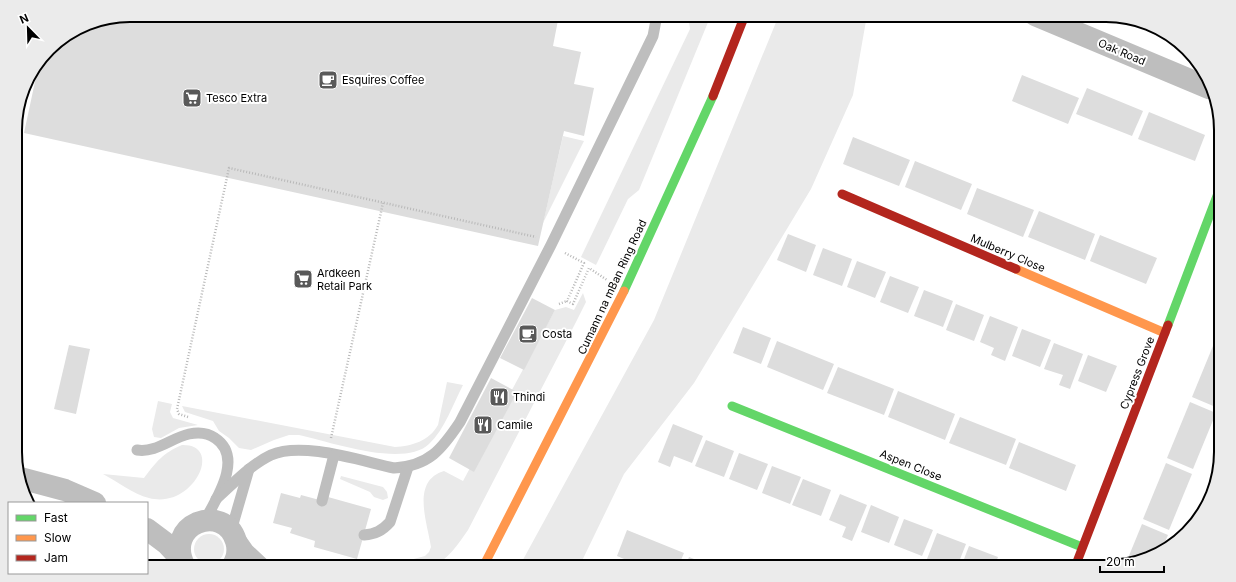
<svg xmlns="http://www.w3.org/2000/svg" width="1236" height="582" font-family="Inter,sans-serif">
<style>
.green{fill:#eaeaea}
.building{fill:#ddd}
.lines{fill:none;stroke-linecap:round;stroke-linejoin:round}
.path{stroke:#b8b8b8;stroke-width:2.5;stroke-dasharray:1 2;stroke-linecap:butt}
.lane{stroke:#bebebe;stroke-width:11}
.street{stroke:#bebebe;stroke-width:22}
.fast{stroke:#63d668;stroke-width:9}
.slow{stroke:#ff974d;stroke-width:9}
.jam{stroke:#b3261e;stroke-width:9}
.labels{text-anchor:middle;stroke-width:4;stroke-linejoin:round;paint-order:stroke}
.street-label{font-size:11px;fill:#000;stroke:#fff}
.poi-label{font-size:11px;fill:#000;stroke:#fff;text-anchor:start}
.rim{fill:none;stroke:#000;stroke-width:2}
</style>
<rect width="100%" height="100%" fill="#fff"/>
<g class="green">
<polygon points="688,15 711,15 639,190 628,199 596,265 581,257 690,29"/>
<polygon points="779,15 867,15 853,95 811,189 694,383 624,474 579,567 519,567 654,320"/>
<polygon points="563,136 584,141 543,223"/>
<path d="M583,293L586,302L576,322L468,530C459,543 447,562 430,567C419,570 396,567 383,567L425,556L429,552L431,547C427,521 411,481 444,471L463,481L555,310L566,307L574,310Z"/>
<path d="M447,382L463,385C453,404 445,429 429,444C404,468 331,442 299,435H289L274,440L251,450L239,448L229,438L219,431L213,421L185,412L182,406L395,447C412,446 429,441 438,425Z"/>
<polygon points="158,401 172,404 170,412 173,418 198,425 179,428 161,438 154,437 152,429"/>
<path d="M182,445C225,444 193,510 149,498C133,494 118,482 103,474L144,478C157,461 163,453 182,445Z"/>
<polygon points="341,476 383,487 387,492 388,498 383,500 374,497 370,492 340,479"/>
<circle cx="209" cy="549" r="15"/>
</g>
<g class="building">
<polygon points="130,15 559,15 553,46 581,52 574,84 594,88 584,136 564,131 538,246 24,133 39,63 54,44 86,24"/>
<polygon points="1022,75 1079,98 1068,124 1012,101"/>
<polygon points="1087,88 1143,111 1132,136 1076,114"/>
<polygon points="1149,112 1205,135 1195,161 1138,139"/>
<polygon points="853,137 910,160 899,186 843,164"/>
<polygon points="915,161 972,184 961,210 905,187"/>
<polygon points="977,188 1034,210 1023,237 967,214"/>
<polygon points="1039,211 1095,234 1085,260 1028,237"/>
<polygon points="788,234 816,245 806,272 777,260"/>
<polygon points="1100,235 1157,258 1146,284 1090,261"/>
<polygon points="823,248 852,259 842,286 813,275"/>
<polygon points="857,261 886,272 875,298 847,287"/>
<polygon points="890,276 919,287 908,313 880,302"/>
<polygon points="924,290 953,301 943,327 914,316"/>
<polygon points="532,298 555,310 524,370 500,358"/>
<polygon points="956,304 984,315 974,341 946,330"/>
<polygon points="990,316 1018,327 1005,361 991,355 994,348 980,342"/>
<polygon points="1221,326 1221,337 1217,336"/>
<polygon points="743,327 771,338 761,364 733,353"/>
<polygon points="1022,329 1051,340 1040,367 1012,356"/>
<polygon points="777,341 834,364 823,390 767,367"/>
<polygon points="1215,341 1221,343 1221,400 1218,408 1192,397"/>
<polygon points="1054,343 1083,354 1070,389 1059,385 1063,375 1044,369"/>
<polygon points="69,345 90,349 76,414 54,409"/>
<polygon points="1088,355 1117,366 1106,392 1078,381"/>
<polygon points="838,367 894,389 884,415 827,393"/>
<polygon points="491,378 517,392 474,472 449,458"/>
<polygon points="898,391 955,414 945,440 888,417"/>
<polygon points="1190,402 1216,413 1193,469 1167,458"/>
<polygon points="960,417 1016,439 1006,465 949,443"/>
<polygon points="673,424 703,436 692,463 674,456 670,467 658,462"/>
<polygon points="706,440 734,451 724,477 695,466"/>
<polygon points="1019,442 1076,465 1066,491 1009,468"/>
<polygon points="739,453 768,464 757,490 729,479"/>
<polygon points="1166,463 1192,474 1169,530 1143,519"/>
<polygon points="772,466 801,477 790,504 762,493"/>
<polygon points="803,479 831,490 821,516 792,505"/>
<polygon points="281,493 300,498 301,495 327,502 328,497 371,509 357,559 314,547 315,541 290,533 292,528 273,523"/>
<polygon points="840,494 867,505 852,541 842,537 846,527 829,520"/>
<polygon points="871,505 899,517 889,543 861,532"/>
<polygon points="904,519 933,530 922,556 894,545"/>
<polygon points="1142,524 1168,535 1161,551 1126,563"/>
<polygon points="627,530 684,553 678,567 643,567 617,556"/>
<polygon points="937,533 966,544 957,567 946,567 927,559"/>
<polygon points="969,546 998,557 994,567 961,567"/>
<polygon points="689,557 714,567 685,567"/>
<polygon points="1003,560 1021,567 1000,567"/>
</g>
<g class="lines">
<g class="path">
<polyline points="565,253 584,263 567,301 573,304 589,268 607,280"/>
<polyline points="559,304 567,301"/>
<polyline points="188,417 179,414 177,409 229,168 536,237"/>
<polyline points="331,438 383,203"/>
</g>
<g class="lane">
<path d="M137,450C156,453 171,438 189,434C198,432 208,433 215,438C244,457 217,498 205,520"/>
<path d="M216,499C233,484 250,465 271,455C302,441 361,461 394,468C429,466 442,449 460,422L551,245L653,36L657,15"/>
<polyline points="322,501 334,455"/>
<polyline points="231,531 249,469"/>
<path d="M364,535C375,534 382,531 390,522L408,467"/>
</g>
<g class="street">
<polyline points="1035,15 1209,88"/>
<polyline points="20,478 65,490 95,503"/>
<polyline points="147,529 167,544 181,559"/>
<polyline points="237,543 244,553 259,567"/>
<path d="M185,567C162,524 224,501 236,541C239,550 237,559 232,567"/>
</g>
<g class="fast">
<polyline points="624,291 713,96"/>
<polyline points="1168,325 1220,188"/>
<polyline points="732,406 1082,547"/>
</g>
<g class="slow">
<polyline points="1016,269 1165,333"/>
<polyline points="483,567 624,291"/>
</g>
<g class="jam">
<polyline points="713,96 745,15"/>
<polyline points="842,194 1016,269"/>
<polyline points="1075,567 1168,325"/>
</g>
</g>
<defs>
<symbol id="cafe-square" viewBox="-11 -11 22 22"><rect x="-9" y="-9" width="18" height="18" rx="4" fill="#595959" stroke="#fff"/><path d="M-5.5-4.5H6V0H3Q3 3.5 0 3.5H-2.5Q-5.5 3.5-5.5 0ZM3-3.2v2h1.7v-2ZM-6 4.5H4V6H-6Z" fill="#fff"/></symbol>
<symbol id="supermarket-square" viewBox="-11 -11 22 22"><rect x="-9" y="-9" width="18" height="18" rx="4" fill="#595959" stroke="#fff"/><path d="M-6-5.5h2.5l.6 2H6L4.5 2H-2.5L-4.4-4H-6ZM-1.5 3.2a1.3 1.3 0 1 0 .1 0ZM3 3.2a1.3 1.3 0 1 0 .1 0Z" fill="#fff"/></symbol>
<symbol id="restaurant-square" viewBox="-11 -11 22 22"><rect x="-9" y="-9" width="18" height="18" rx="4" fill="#595959" stroke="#fff"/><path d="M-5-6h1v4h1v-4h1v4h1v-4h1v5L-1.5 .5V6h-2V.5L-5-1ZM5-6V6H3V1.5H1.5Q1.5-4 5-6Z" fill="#fff"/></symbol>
</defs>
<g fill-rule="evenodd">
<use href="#cafe-square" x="317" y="69" width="22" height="22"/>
<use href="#supermarket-square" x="181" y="87" width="22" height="22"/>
<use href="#supermarket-square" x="292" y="268" width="22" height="22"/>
<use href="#cafe-square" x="517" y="323" width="22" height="22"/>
<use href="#restaurant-square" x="488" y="386" width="22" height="22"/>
<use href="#restaurant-square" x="472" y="414" width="22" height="22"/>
</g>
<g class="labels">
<g class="street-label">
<text transform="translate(1122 52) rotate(23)" y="4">Oak Road</text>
<text transform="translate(1008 253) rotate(23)" y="4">Mulberry Close</text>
<text transform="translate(612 287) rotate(-65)" y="4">Cumann na mBan Ring Road</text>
<text transform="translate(1137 373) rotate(-69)" y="4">Cypress Grove</text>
<text transform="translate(911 465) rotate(22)" y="4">Aspen Close</text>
</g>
<g class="poi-label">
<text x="342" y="84">Esquires Coffee</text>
<text x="206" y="102">Tesco Extra</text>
<text x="317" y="277">Ardkeen<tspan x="317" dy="13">Retail Park</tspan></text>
<text x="542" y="338">Costa</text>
<text x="513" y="401">Thindi</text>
<text x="497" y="429">Camile</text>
</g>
</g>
<path d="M0 0H1236V582H0ZM130 22H1106A108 108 0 0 1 1214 130V452A108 108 0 0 1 1106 560H130A108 108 0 0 1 22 452V130A108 108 0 0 1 130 22Z" fill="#ebebeb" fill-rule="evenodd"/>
<path class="rim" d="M130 22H1106A108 108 0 0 1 1214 130V452A108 108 0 0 1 1106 560H130A108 108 0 0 1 22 452V130A108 108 0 0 1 130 22Z"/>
<rect x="8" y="502" width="140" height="72" fill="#ffffff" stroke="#999999"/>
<rect x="16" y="515" width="20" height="6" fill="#63d668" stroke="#999999"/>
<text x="44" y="522" font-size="12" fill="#000000">Fast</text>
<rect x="16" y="535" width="20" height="6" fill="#ff974d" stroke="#999999"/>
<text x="44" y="542" font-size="12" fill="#000000">Slow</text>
<rect x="16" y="555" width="20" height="6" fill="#b3261e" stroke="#999999"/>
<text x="44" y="562" font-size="12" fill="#000000">Jam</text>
<g transform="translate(28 28) rotate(337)" stroke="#ffffff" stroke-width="3" paint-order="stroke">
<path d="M0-3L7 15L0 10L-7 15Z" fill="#000000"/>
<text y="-6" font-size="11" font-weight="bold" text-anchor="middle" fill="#000000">N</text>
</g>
<path d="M1100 566v6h64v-6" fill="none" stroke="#000000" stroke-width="2"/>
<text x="1106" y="566" font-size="12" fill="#000000" stroke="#ffffff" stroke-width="3" paint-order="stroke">20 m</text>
</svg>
